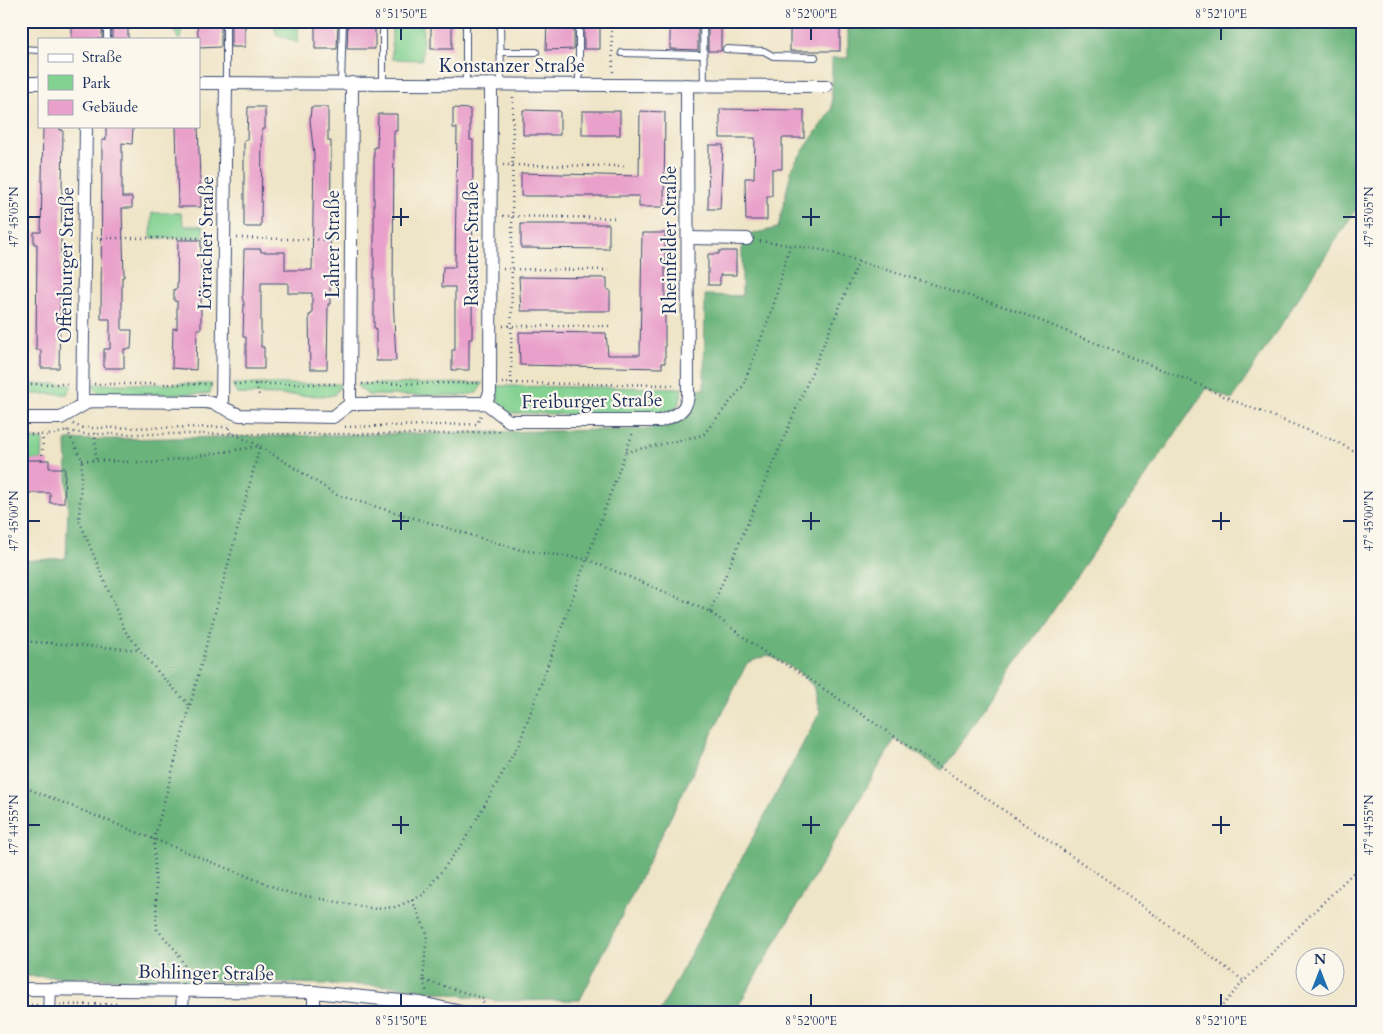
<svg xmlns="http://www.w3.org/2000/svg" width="1383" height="1034" font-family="Cardo,serif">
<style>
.green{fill:#83d292;stroke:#4f8078}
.forest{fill:#6ab47c;stroke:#42726d}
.building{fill:#e9a1cb}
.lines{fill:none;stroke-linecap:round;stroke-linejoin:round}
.lane-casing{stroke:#3b4a6e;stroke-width:8}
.street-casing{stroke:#3b4a6e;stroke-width:14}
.path{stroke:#3b4a6e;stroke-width:2.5;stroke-dasharray:1 4;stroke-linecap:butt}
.lane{stroke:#fff;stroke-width:6}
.street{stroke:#fff;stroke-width:12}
.ticks{fill:none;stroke:#1b2f5e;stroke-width:2}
.labels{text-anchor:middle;stroke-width:4.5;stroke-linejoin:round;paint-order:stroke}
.street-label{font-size:19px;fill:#1b2f5e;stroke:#fbf7ec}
.neatline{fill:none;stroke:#1b2f5e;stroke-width:2}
.ticks-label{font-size:12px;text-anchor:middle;fill:#1b2f5e}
</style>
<rect width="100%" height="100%" fill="#fbf7ec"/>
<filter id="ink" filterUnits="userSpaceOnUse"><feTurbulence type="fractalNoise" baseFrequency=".02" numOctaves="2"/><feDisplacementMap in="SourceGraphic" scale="10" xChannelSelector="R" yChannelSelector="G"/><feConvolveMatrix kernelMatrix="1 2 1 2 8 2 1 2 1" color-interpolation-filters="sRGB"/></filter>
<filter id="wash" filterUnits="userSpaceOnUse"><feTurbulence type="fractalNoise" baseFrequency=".0096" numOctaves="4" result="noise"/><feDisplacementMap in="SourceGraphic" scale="20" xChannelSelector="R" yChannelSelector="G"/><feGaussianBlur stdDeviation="1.12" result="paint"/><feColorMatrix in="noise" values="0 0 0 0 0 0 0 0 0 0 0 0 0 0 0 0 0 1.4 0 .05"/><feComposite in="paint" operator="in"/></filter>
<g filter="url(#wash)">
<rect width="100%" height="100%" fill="#eee4c6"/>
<g class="green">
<polygon points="170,21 181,21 181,39 178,39"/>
<polygon points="274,21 298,21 298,43 276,34"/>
<polygon points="392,21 423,21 422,60 392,59"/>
<polygon points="152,213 181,213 184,226 203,226 203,238 151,238"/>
<polygon points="483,383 477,393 460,396 368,395 358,387 357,384"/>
<polygon points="21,384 71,384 71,388 67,394 21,394"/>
<polygon points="91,384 212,384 210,393 206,394 103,394 97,392"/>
<polygon points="232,384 342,384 334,395 328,396 237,394"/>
<path d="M497,386L682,388C681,396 681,404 674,409C660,419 535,413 510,413C497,408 497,399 497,386Z"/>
<polygon points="21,439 43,439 42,460 21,460"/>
</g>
<polygon class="forest" points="848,21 1362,21 1362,200 1232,400 1207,388 942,770 895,739 734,1013 659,1013 820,712 813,686 796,670 768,655 747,663 580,1000 498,1001 396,986 21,976 21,561 66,558 68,508 66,440 651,429 660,421 678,415 691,389 704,389 705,295 742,296 742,236 778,228 792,167 832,109 832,58 848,58"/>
<g id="blocks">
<g class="building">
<rect x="72" y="21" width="30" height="18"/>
<rect x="112" y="21" width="16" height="18"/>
<polygon points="197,21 221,21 221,47 199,48"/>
<rect x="231" y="21" width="14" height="26"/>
<polygon points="315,21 338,21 337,49 315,49"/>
<polygon points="348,21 375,21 375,49 347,49"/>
<rect x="431" y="21" width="21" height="28"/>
<polygon points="547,21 574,21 574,49 546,50"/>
<rect x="584" y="21" width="16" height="28"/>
<polygon points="670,21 698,21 698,50 670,49"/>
<rect x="708" y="21" width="13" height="30"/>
<rect x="790" y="21" width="50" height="30"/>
<polygon points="248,107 265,107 265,129 262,129 261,227 244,227 244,140 247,140"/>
<polygon points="311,107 328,107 328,141 331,141 330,304 328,304 327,369 310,369 309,315 312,314 312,293 288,293 288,283 261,283 261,347 264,347 264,369 246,369 246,337 243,337 244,304 242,297 243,295 244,249 261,249 261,252 285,252 285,270 312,270 314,155 310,121"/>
<polygon points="453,108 470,109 470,140 473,140 472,339 469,339 469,370 452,370 452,350 455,350 455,287 442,287 443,267 455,267 457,128 453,128"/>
<polygon points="720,109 804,110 804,138 782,138 782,169 772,169 772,196 767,196 767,220 746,220 745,178 754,178 755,138 720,138"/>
<polygon points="523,110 560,111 560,135 523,135"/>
<rect x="582" y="111" width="38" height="24"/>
<polygon points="640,111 665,112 664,207 639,207 639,196 521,196 521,173 639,176"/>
<polygon points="378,114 397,114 397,131 394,131 393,295 396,361 376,361 376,328 374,328 374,147 377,147"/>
<polygon points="43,126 60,126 60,130 63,130 59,368 41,368 41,350 36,350 37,244 34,244 34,232 41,232"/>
<polygon points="106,126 133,128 132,144 122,143 122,197 132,197 132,208 122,208 124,277 122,277 122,330 132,330 131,349 124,349 124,368 104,368 104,349 110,349 110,319 101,319 102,140 106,140"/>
<polygon points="176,126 198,126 201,207 178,207"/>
<polygon points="709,145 723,145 720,209 708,209"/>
<polygon points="521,224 609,224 609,249 521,248"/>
<polygon points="642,233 665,233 665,363 662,363 662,368 520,365 519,332 606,333 608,355 640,355"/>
<polygon points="178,240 201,240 201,329 197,329 196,370 172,368 173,328 177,329 177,301 174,301 174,289 177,289"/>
<polygon points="719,251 736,251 736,275 720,275 720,285 708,285 708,254 719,254"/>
<polygon points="519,277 607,278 607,290 610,290 610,311 521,311"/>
<polygon points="21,460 49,460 49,468 65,468 64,503 50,503 50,493 21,493"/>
</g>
</g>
</g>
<g filter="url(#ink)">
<use href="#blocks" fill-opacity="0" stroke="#3b4a6e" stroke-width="1"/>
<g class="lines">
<defs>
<g id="lane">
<polyline points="226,21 226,83"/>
<polyline points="500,21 501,84"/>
<polyline points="703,21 704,85"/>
<polyline points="107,39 107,21"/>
<polyline points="21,49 39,50"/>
<polyline points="726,49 764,51 773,56 815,57"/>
<polyline points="500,52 536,52"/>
<polyline points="622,53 703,55"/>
<polyline points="341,83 343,21"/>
<polyline points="383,84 383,21"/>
<polyline points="466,84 466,21"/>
<polyline points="579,84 579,21"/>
</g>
<g id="street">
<polyline points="21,83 39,83"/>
<polyline points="199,83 826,86"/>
<polyline points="688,238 747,239"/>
<polyline points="486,403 490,392 491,84"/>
<polyline points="222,404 226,83"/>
<polyline points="350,404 352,83"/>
<polyline points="82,405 86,126"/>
<path d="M21,418H61L90,401L206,402C222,404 226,411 240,415L333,417L350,404L486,403L509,421H660C674,416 687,412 688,395L687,85"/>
<polyline points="21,989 314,992 421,1003 465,1013"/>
<polyline points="49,1013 50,989"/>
<polyline points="182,1013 183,990"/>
<polyline points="314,1013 314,992"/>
</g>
</defs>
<use href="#lane" class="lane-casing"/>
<use href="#street" class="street-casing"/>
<g class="path">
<polyline points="611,21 613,73"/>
<polyline points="503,165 625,166"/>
<polyline points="503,216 615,218"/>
<polyline points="97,238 211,238"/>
<polyline points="237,238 339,240"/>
<polyline points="760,241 823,250 1011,309 1200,385 1232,400 1335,441 1362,455"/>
<polyline points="503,269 613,270"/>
<polyline points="503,326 610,326"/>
<polyline points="502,383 676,385"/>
<polyline points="511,383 513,97"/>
<polyline points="21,384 71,384"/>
<polyline points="94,384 211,384"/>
<polyline points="234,384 339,384"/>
<polyline points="256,384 260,398"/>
<polyline points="362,384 479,383"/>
<polyline points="73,424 82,428 230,427"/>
<polyline points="340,427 477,424 481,415"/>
<polyline points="67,430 82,460 79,520 125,631 158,672 189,705"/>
<polyline points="95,433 96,461"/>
<polyline points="21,434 50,435"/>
<polyline points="49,435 68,431 85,434 439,434 502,431"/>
<polyline points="626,452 703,435 743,386 773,307 790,245"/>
<polyline points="42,460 43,435"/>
<polyline points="82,460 154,463 260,446 337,495 521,550 586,559 670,594 710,612 768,655 796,670 1110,882 1244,981"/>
<polyline points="710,612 859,261"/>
<polyline points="21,641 140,650"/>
<polyline points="21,786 289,893 376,909 396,907 423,895 463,843 519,744 633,432"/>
<polyline points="412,900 427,933 423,980 483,998 484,1013"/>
<polyline points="191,979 178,953 157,929 154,839 260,446 229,432 230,424"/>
<polyline points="423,980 427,993"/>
<polyline points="21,1005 37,1005"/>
<polyline points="60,1005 117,1004"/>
<polyline points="1216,1013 1244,981 1362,864"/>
</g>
<use href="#lane" class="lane"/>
<use href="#street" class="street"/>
</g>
</g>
<path class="ticks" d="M401,28V40M811,28V40M1221,28V40M401,208V226M811,208V226M1221,208V226M28,217H40M392,217H409M802,217H820M1212,217H1230M1343,217H1356M401,512V530M811,512V530M1221,512V530M28,521H40M392,521H409M802,521H820M1212,521H1230M1343,521H1356M401,816V834M811,816V834M1221,816V834M28,825H40M392,825H409M802,825H820M1212,825H1230M1343,825H1356M401,994V1006M811,994V1006M1221,994V1006"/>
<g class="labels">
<g class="street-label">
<text x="512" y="72">Konstanzer Straße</text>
<text transform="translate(669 240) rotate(-90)" y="7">Rheinfelder Straße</text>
<text transform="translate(205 243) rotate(-89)" y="7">Lörracher Straße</text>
<text transform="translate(332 244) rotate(-90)" y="7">Lahrer Straße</text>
<text transform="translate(471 244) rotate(-90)" y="7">Rastatter Straße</text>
<text transform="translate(65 265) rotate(-89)" y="7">Offenburger Straße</text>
<text transform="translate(592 400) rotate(-1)" y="7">Freiburger Straße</text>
<text transform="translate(206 972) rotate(1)" y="7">Bohlinger Straße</text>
</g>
</g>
<rect width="1383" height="1034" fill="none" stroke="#fbf7ec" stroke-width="55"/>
<rect x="38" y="38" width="162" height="90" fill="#fbf7ec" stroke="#a1a7b3"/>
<rect x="48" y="54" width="25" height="8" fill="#ffffff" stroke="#a1a7b3"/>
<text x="82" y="62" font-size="15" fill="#1b2f5e">Straße</text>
<rect x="48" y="75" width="25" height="15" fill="#83d292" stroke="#a1a7b3"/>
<text x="82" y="88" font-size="15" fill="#1b2f5e">Park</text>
<rect x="48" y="100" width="25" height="15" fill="#e9a1cb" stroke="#a1a7b3"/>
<text x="82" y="112" font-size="15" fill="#1b2f5e">Gebäude</text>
<g transform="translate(1320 972)"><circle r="24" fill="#fbf7ec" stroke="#a1a7b3"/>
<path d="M0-4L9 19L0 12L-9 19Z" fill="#1f6fb2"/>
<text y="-8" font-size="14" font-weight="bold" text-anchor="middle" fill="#1b2f5e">N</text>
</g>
<rect x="28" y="28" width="1328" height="978" class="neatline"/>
<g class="ticks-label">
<text x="401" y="18">8°51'50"E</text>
<text x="811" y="18">8°52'00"E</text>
<text x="1221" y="18">8°52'10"E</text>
<text transform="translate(14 217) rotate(-90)" y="4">47°45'05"N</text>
<text transform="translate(1369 217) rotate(-90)" y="4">47°45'05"N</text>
<text transform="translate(14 521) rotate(-90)" y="4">47°45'00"N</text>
<text transform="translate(1369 521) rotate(-90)" y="4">47°45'00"N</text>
<text transform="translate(14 825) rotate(-90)" y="4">47°44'55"N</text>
<text transform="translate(1369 825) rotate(-90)" y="4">47°44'55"N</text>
<text x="401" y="1025">8°51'50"E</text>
<text x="811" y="1025">8°52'00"E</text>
<text x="1221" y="1025">8°52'10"E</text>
</g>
</svg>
